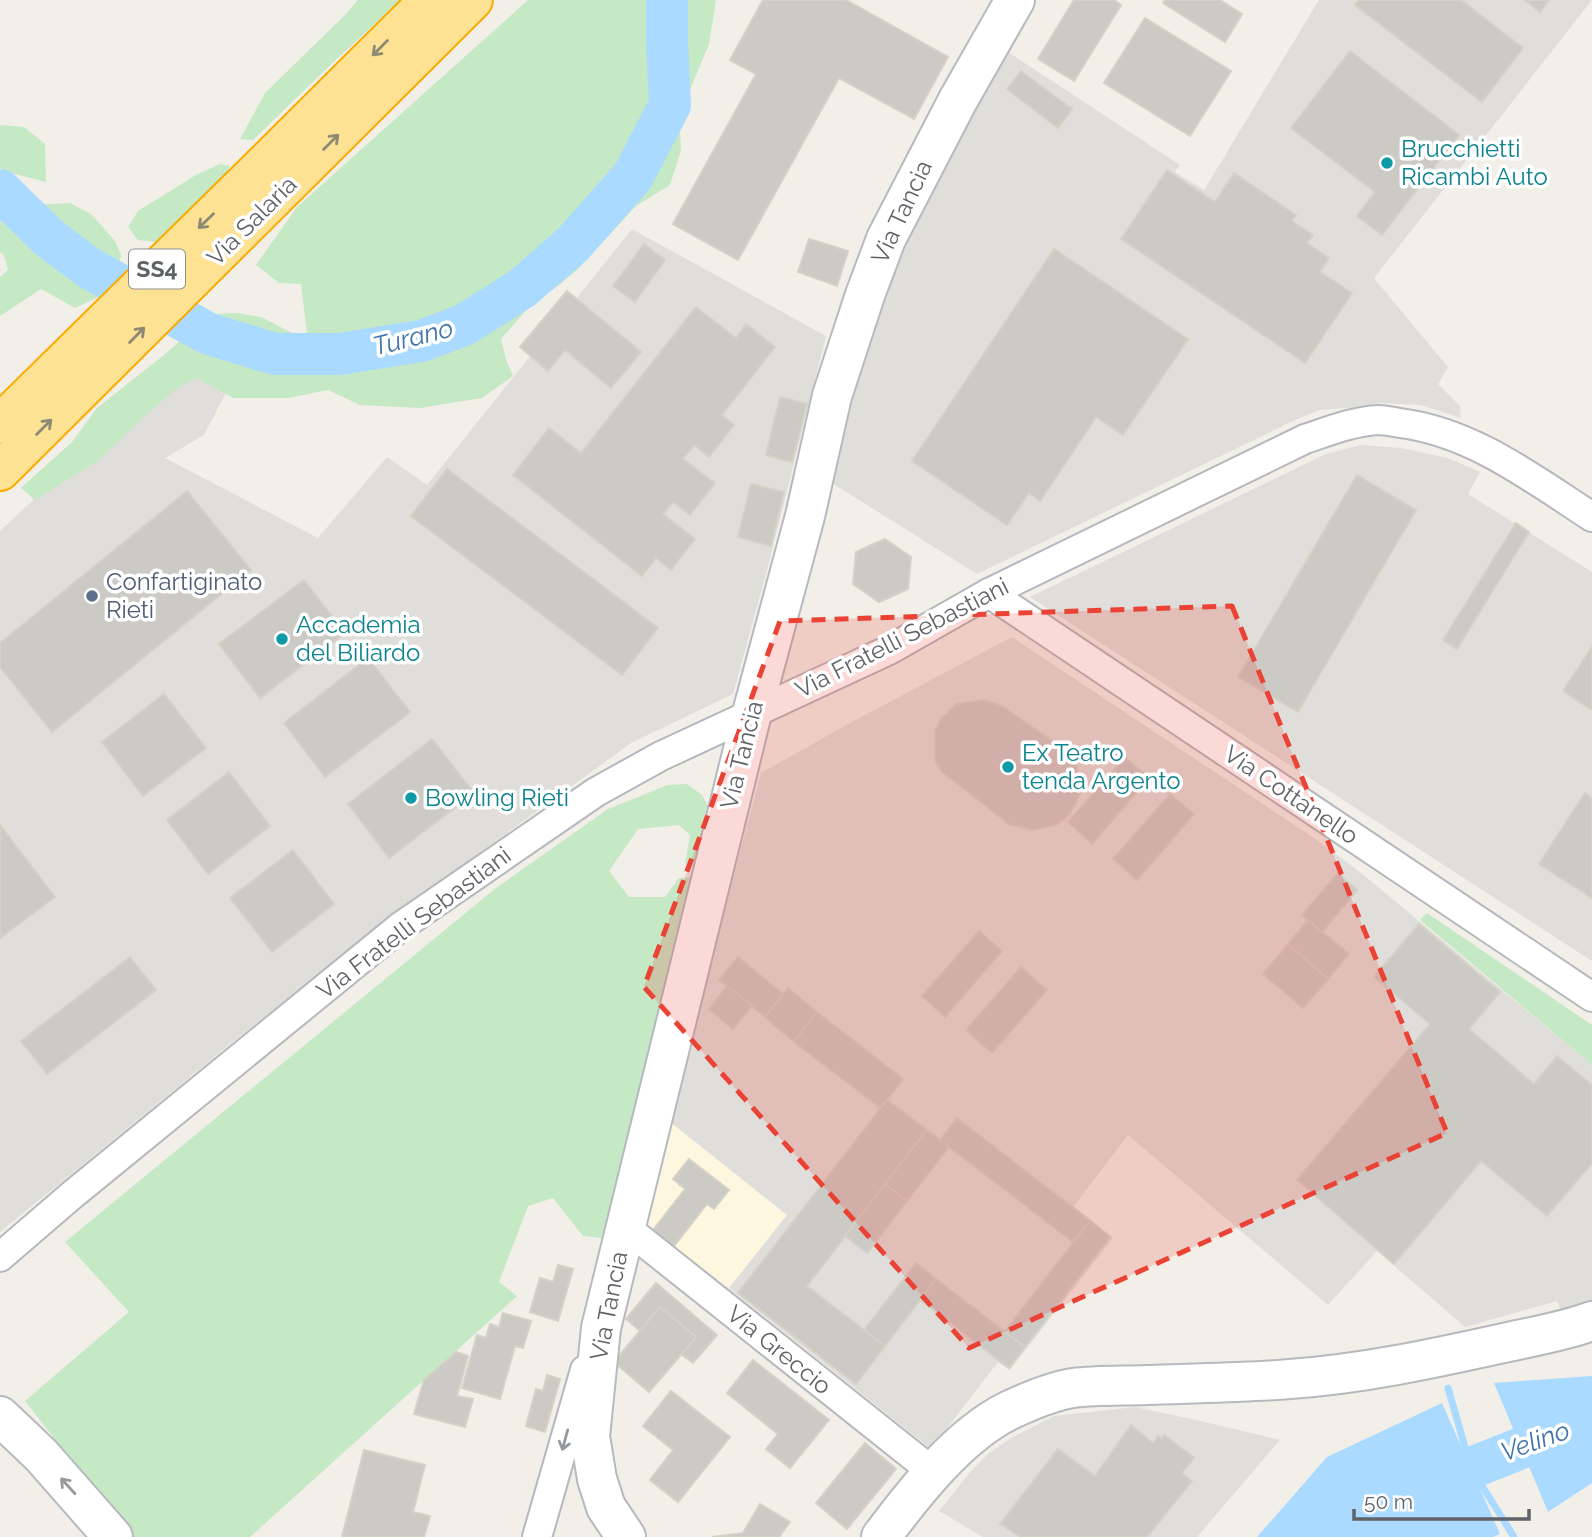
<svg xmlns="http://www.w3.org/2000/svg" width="1592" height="1537" font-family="Raleway,sans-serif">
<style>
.commercial{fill:#fef7e0}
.industrial{fill:#e0deda}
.green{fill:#c5e8c5}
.water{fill:#aadaff}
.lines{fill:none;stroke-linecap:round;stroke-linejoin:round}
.stream{stroke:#aadaff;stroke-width:7}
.river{stroke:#aadaff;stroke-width:42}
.building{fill:#cccac5;stroke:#d6d1c6;stroke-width:2}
.street-casing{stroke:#b5b8bc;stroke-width:32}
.secondary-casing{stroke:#b6babf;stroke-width:42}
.highway-casing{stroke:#f9ab00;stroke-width:42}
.street{stroke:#fff;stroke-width:28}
.secondary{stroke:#fff;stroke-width:38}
.highway{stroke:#fde293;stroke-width:38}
.oneway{stroke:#8e8975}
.oneway2{stroke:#979a9d}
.marked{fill:#ea4335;fill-opacity:0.2;stroke:#ea4335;stroke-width:5;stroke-dasharray:14 9;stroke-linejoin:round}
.culture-dot{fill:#0f9aa8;stroke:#fff;stroke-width:2.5}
.service-dot{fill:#5c6f8a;stroke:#fff;stroke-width:2.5}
.labels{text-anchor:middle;stroke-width:7;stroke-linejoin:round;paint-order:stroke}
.shield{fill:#fff;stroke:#8f9295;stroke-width:2}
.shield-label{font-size:23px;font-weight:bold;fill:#5f6368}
.culture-label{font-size:24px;fill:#0d838f;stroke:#fff;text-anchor:start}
.street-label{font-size:24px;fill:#5f6368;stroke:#fff}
.service-label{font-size:24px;fill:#4e5e75;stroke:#fff;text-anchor:start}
.water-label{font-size:26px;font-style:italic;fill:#4174aa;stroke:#fff}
</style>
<rect width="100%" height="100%" fill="#f1efe8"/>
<polygon class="commercial" points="669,1121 787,1215 729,1288 653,1230 640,1225"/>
<g class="industrial">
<polygon points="1319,0 1592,0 1374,278 1448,367 1438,384 1460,406 1461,418 1421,405 1381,403 1347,408 1320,410 1295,420 977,574 832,483 860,343 898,252 1008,52 1180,165 1175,172 1204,190"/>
<polygon points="632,229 826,336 767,570 733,694 631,743 405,907 240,1036 0,1232 0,531 173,369 228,389 204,435 165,458 318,538 387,457 427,485"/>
<polygon points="1361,445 1401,448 1448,458 1480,472 1468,494 1592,572 1592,961 1030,597 1326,454"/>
<polygon points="1012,637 1314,838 1360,872 1592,1065 1592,1309 1564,1318 1557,1301 1465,1327 1377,1251 1328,1305 1128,1135 1074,1206 1113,1238 1010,1370 998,1362 931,1449 729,1288 787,1215 669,1121 761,773 848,724"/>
<polygon points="1135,1407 1205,1422 1280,1440 1197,1537 983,1537 939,1511 973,1469 987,1455 1011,1438 1054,1416"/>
</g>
<g class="green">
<polygon points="358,0 400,0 324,71 253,140 240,139 265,93 344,16"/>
<polygon points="528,0 716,0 709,44 679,116 681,150 670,185 636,206 578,269 558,286 535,300 501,339 506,360 513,376 482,398 420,408 360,405 328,390 288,398 233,398 197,378 177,388 135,425 99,460 35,500 21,488 72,442 97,408 164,355 210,314 238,313 261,317 296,335 307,333 301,284 279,283 256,265 297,207"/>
<polygon points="0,125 24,127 45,144 46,182 3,171 0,167"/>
<polygon points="220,164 230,166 215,190 187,218 155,242 138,240 128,227 138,211 196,175"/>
<polygon points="0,203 17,206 70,203 91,214 115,241 121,255 116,280 109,292 75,308 41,289 0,316 0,277 8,270 4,256 0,252"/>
<polygon points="687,784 702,795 711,812 701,866 685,864 690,835 679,825 638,829 609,871 629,897 665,897 679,878 696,877 602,1238 583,1236 553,1198 528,1206 499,1282 517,1296 250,1537 132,1537 25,1401 129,1312 65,1242 496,888 608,809 668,785"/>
<polygon points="1427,913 1592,1025 1592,1065 1420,920"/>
</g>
<g class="water">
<polygon points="1592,1376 1592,1483 1548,1512 1494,1383"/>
<polygon points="1442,1403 1500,1534 1493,1537 1257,1537 1327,1457"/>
</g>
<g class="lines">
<polyline class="stream" points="1448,1388 1471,1468 1514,1537"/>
<g class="river">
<polyline points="0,190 49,238 89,268 209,334 275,354 340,354 421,341 464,325 521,289 573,244 633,176 670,105 667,41 667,0"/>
<polyline points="1331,1537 1379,1499 1471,1468 1592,1420"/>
</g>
</g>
<g class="building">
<polygon points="763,0 846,0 948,57 914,119 839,78 738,260 673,224 756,74 730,60"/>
<polygon points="1074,0 1114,0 1121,5 1074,81 1038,59"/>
<polygon points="1165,0 1220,0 1242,14 1225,42 1163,3"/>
<polygon points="1359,0 1461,0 1523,48 1482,102 1355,5"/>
<polygon points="1525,0 1549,0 1540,12"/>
<polygon points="1145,18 1231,71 1190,136 1104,83"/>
<polygon points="1350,51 1459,135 1382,235 1357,216 1375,192 1291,128"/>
<polygon points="1021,71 1072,109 1058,128 1007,89"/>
<polygon points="1167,170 1215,202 1234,173 1296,215 1292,221 1313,235 1307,243 1329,258 1320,272 1352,293 1305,363 1121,239"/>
<polygon points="809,239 848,251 837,286 798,272"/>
<polygon points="644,244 665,260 635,302 613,286"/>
<polygon points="1054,249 1188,339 1123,435 1096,417 1040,501 1029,493 1007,525 912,461"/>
<polygon points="567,291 641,352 611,388 565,350 548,371 520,347"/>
<polygon points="696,307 736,338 746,324 775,347 722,415 734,425 709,457 694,445 683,459 715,483 690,515 673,502 663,514 695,539 671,570 656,558 642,576 513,475 549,428 581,453"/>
<polygon points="780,397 807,404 792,462 766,455"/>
<polygon points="447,469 658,628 622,675 411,516"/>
<polygon points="1357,475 1416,510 1298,712 1238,677"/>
<polygon points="751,484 784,492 771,546 738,537"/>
<polygon points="187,491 251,570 52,732 0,667 0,643"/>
<polygon points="1516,523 1529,532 1457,649 1443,640"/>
<polygon points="885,539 911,557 908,589 879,602 853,584 856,552"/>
<polygon points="304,580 345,633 260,698 219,644"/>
<polygon points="1592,647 1592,710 1563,691"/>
<polygon points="368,658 410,712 325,777 284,723"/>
<polygon points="164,694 206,748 143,796 102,742"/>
<polygon points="983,700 1002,706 1061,747 1076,763 1081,791 1075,805 1067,817 1056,825 1033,830 1009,824 941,771 935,760 935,731 941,719 956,704"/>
<polygon points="432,739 474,793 389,858 348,804"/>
<polygon points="1125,757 1149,778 1092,844 1068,822"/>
<polygon points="229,772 270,826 208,874 167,820"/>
<polygon points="1585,793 1592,798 1592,898 1539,864"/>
<polygon points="1170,794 1194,814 1137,880 1113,859"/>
<polygon points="0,825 55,897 0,938"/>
<polygon points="293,850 334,904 272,952 230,898"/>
<polygon points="1338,873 1357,890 1322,932 1302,915"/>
<polygon points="1308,920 1349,954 1328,979 1288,944"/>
<polygon points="1419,924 1500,992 1469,1029 1534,1084 1557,1056 1592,1085 1592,1163 1547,1216 1481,1161 1394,1264 1297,1180 1430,1024 1374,977"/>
<polygon points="979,931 1002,951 945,1017 922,996"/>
<polygon points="1288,944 1328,979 1303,1008 1263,974"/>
<polygon points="130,957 156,990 47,1074 21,1041"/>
<polygon points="738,957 783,994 765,1017 719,980"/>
<polygon points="1021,967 1047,990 992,1053 966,1030"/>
<polygon points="727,986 752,1006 733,1029 709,1009"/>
<polygon points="788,988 817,1012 794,1042 765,1017"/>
<polygon points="817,1012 903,1079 881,1108 794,1042"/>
<polygon points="887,1100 927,1130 807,1286 885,1346 856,1384 738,1293"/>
<polygon points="957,1118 1090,1221 1073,1242 940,1140"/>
<polygon points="927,1130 949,1147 907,1201 885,1184"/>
<polygon points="689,1159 729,1190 714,1209 707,1204 674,1246 653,1230 685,1189 673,1179"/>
<polygon points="885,1184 907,1201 867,1253 845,1236"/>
<polygon points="1090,1221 1110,1237 1025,1347 1004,1332"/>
<polygon points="916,1263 936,1279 885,1346 864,1330"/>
<polygon points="558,1265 573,1269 558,1321 530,1312 540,1278 553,1282"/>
<polygon points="936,1279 1025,1347 1009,1368 920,1300"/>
<polygon points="656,1283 717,1335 693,1363 681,1354 696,1337 660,1307 640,1331 626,1319"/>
<polygon points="660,1307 696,1337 649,1392 614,1362"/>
<polygon points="503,1313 531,1321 523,1348 515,1346 500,1399 462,1388 477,1335 486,1338 490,1324 499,1327"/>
<polygon points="456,1352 468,1356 457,1396 473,1399 465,1427 414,1414 424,1380"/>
<polygon points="753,1360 829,1420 790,1468 766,1449 778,1434 727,1393"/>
<polygon points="547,1375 560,1379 545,1432 526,1426 536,1389 543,1391"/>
<polygon points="671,1391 730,1437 678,1502 650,1480 673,1450 643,1426"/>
<polygon points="1131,1425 1153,1443 1158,1436 1162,1439 1164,1435 1194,1458 1182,1473 1192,1481 1147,1537 1021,1537 1000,1524 1058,1449 1095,1476"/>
<polygon points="865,1443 896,1469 847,1529 816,1503"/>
<polygon points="364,1450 425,1465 413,1512 430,1516 424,1537 342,1537"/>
<polygon points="760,1504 790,1522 779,1537 712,1537 743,1533"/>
</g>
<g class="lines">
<defs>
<g id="street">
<polyline points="989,593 1592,997"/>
<polyline points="625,1227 933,1472"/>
<path d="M0,1257L72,1195L400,927L596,792L661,756L889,650L989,593L1305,439C1329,431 1354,421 1379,420C1385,420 1393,422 1400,423C1472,432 1532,478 1592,517"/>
<polyline points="537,1537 585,1370"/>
</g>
<g id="secondary">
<polyline points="0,1416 41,1455 113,1537"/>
<polyline points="626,1537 606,1507 597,1479 590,1436 601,1328 752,713 805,516 832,396 865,295 886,239 958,100 1015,0"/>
<path d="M881,1537C914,1493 958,1436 1008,1411C1027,1402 1053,1391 1073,1388C1097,1385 1123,1386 1147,1385C1195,1383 1243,1383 1290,1379C1361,1374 1431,1359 1499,1344C1530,1337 1562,1332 1592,1321"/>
</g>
<g id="highway">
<polyline points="0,424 255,173 429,0"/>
<polyline points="0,471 473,0"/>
</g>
</defs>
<use href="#street" class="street-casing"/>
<use href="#secondary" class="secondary-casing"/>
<use href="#highway" class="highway-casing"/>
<use href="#street" class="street"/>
<use href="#secondary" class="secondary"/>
<use href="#highway" class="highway"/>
</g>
<defs><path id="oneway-shaft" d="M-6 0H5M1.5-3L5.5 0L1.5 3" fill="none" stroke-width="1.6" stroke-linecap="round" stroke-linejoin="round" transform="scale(1.75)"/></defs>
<g class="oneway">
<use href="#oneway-shaft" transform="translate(380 48) rotate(135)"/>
<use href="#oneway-shaft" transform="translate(331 142) rotate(-45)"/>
<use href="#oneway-shaft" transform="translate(206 221) rotate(136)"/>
<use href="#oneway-shaft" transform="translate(137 335) rotate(-45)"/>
<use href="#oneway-shaft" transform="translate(44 427) rotate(-45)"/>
</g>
<g class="oneway2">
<use href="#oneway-shaft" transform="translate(565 1440) rotate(105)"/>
<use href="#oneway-shaft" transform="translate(68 1486) rotate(-132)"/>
</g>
<path class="marked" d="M1232,606L1447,1133L969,1348L644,987L780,621Z"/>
<g class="culture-dot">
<circle cx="1387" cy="163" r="7"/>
<circle cx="282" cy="639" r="7"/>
<circle cx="1008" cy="767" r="7"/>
<circle cx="411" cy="798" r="7"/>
</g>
<circle class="service-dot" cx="92" cy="596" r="7"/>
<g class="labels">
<rect class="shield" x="129" y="249.5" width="56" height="39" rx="5"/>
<g class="shield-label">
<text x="157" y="277">SS4</text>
</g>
<g class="culture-label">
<text x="1401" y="157">Brucchietti<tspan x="1401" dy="28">Ricambi Auto</tspan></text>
<text x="296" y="633">Accademia<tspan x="296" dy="28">del Biliardo</tspan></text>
<text x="1022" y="761">Ex Teatro<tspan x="1022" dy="28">tenda Argento</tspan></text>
<text x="425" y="806">Bowling Rieti</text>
</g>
<g class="street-label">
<text transform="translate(902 212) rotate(-65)" y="8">Via Tancia</text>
<text transform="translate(252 221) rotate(-45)" y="8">Via Salaria</text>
<text transform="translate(902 638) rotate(-27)" y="8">Via Fratelli Sebastiani</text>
<text transform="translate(742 755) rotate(-76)" y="8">Via Tancia</text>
<text transform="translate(1291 795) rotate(34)" y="8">Via Cottanello</text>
<text transform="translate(414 923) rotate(-37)" y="8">Via Fratelli Sebastiani</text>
<text transform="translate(609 1306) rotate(-79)" y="8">Via Tancia</text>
<text transform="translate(779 1350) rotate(39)" y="8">Via Greccio</text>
</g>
<g class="service-label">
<text x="106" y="590">Confartiginato<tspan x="106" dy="28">Rieti</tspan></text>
</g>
<g class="water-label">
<text transform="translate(413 337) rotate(-14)" y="9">Turano</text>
<text transform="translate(1535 1441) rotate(-20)" y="9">Velino</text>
</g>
</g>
<path d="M1354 1509v10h175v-10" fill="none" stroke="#5f6368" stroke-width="3.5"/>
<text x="1364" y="1509" font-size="21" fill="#5f6368" stroke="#ffffff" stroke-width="5" paint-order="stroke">50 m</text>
</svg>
